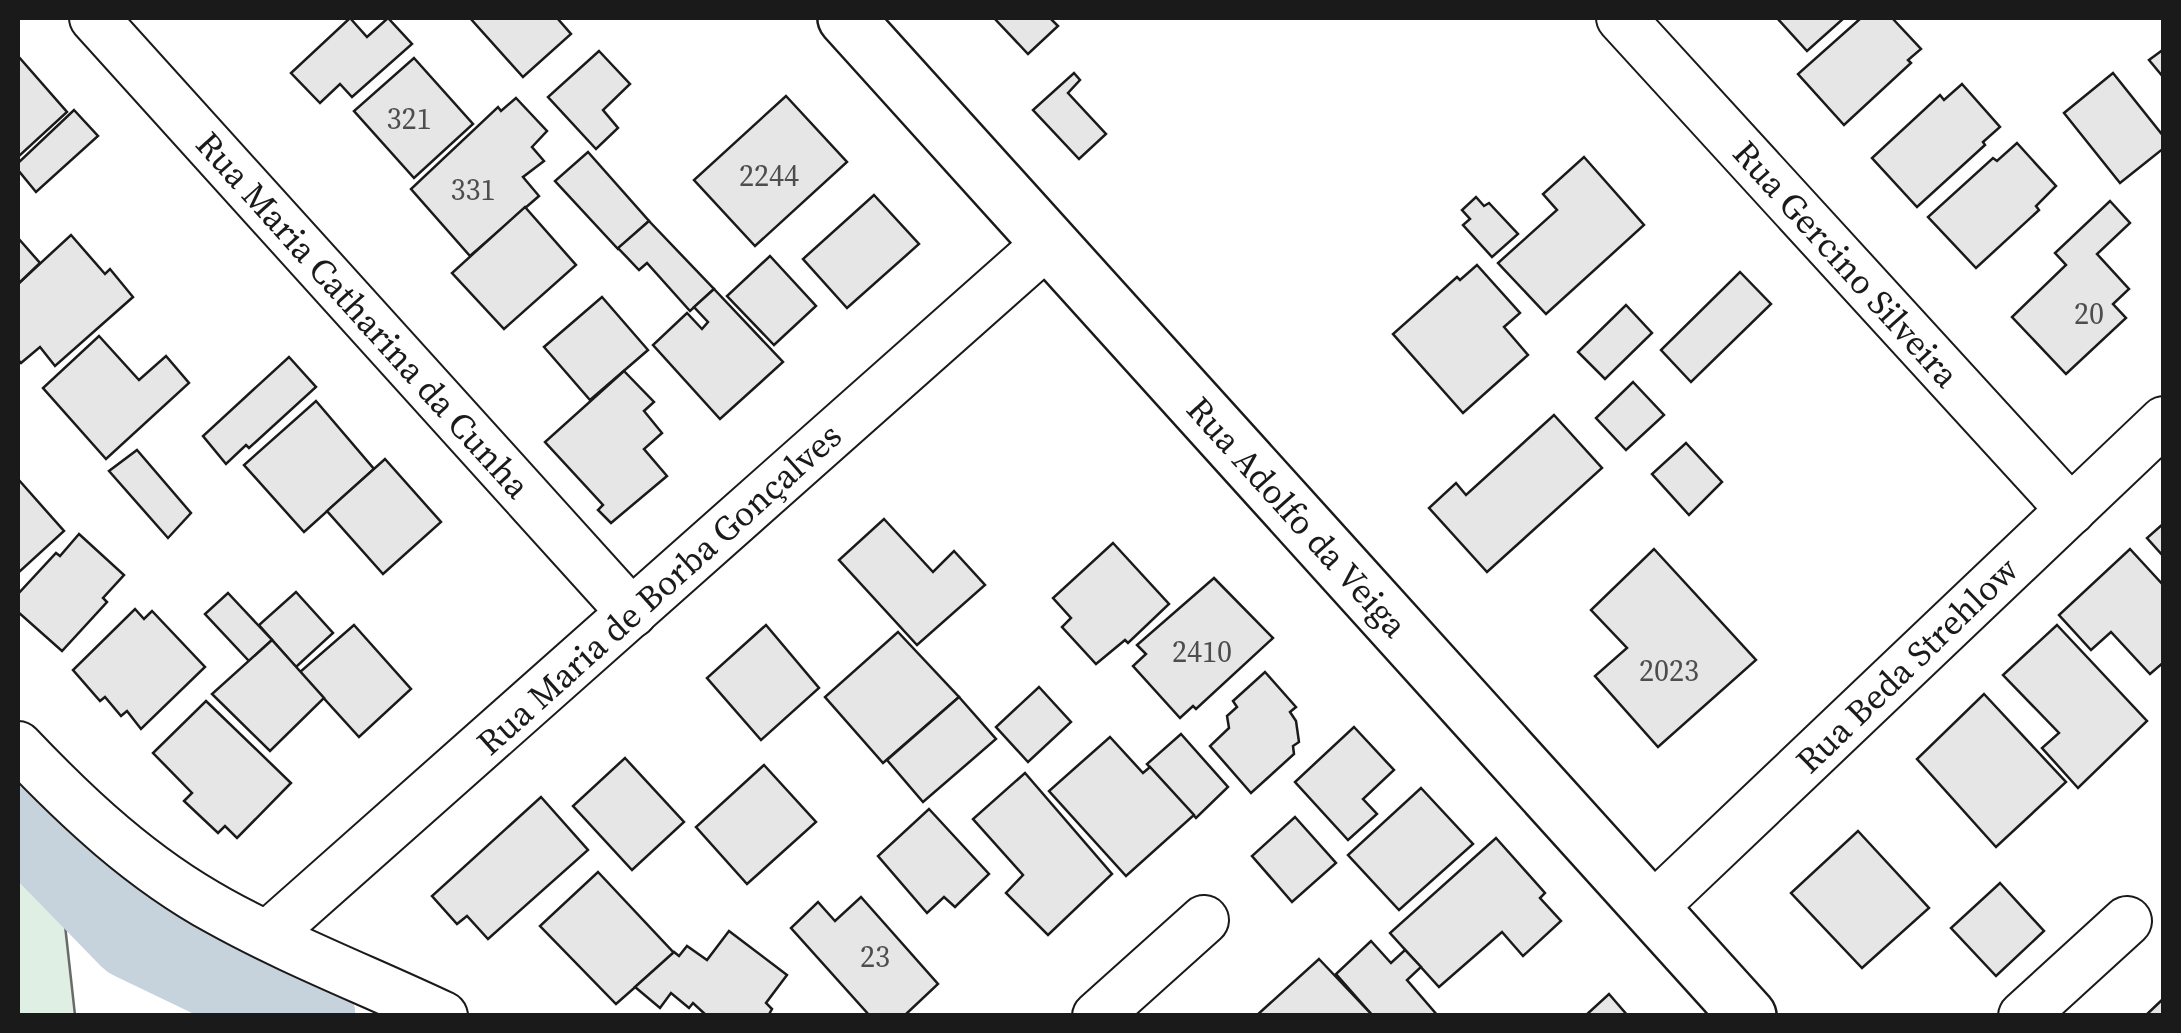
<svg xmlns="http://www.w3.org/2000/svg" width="2181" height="1033" font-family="'Source Serif 4',serif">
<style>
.green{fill:#e0efe3;stroke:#6a6a6a;stroke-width:2.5}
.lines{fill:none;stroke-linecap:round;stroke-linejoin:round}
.river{stroke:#c6d2dc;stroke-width:95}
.building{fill:#e6e6e6;stroke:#1a1a1a;stroke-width:2.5}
.street-casing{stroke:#1a1a1a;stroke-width:52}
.secondary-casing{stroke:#1a1a1a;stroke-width:60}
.street{stroke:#fff;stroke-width:48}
.secondary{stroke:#fff;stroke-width:55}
.fence{stroke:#1a1a1a;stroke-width:2.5;stroke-dasharray:12 5;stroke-linecap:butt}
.labels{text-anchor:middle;stroke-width:8;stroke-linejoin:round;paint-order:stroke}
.number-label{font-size:30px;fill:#4d4d4d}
.street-label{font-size:35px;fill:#1a1a1a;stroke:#fff}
</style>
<rect width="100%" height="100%" fill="#fff"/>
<polygon class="green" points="18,850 63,907 75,1015 18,1015"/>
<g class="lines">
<polyline class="river" points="18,813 135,933 308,1016"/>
</g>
<g class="building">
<polygon points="350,18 367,37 388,18 412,44 352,97 340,84 320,103 291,73"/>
<polygon points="470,18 557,18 571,34 523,77"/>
<polygon points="994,18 1050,18 1058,26 1028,54"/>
<polygon points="1777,18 1844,18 1807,51"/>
<polygon points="1861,18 1892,18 1921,49 1908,60 1911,63 1844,125 1798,74"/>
<polygon points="2164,49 2164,78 2149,60"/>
<polygon points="599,51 630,84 603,110 618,128 596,149 548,97"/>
<polygon points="18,56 67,112 18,157"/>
<polygon points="414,58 473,124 414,178 354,111"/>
<polygon points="1074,73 1080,80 1068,93 1106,134 1079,159 1033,110"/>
<polygon points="2113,73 2164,137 2164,148 2120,183 2064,113"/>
<polygon points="1962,84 2000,127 1983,142 1985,145 1917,207 1872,158 1940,95 1944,100"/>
<polygon points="786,96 847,162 755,246 694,180"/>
<polygon points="516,98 547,131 532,147 544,161 523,177 539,196 470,256 411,189 498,107 501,111"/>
<polygon points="74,110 98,136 36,192 18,170 18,163"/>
<polygon points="2017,143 2056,186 2036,206 2039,210 1976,268 1928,217 1993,158 1997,161"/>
<polygon points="588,152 649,221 618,249 555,181"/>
<polygon points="1584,157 1644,225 1546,314 1498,263 1557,210 1543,194"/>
<polygon points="874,195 919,244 847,308 803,259"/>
<polygon points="1476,197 1484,206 1489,203 1518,234 1492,257 1463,225 1470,219 1462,210"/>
<polygon points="2110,201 2130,223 2097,254 2129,289 2113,304 2126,318 2066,374 2012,317 2066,265 2055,253"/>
<polygon points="525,207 576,265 504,329 452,273"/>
<polygon points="649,221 714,289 690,311 647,263 639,270 618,248"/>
<polygon points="71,235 105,274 110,269 133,297 55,366 40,347 21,363 18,360 18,284"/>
<polygon points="18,238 40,263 18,284"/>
<polygon points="770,256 816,306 774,345 727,296"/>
<polygon points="1477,265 1520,313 1504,327 1528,355 1463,413 1393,334 1457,277 1460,280"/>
<polygon points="1740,272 1771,304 1691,382 1661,350"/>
<polygon points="714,289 783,362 720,419 653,345 687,313 702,329 708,322 694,307"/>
<polygon points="602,297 648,350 590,400 544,347"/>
<polygon points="1626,305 1652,333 1605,379 1578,352"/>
<polygon points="99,336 139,380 166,356 189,383 106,459 43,388"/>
<polygon points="289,357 316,387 249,448 246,445 226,464 203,436"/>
<polygon points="624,371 654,402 644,411 662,433 644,449 667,476 611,523 598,510 603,505 545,442"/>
<polygon points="1633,382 1664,415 1626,450 1596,418"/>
<polygon points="316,401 374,469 304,532 244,465"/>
<polygon points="1554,415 1602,468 1487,572 1429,508 1456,483 1466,495"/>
<polygon points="1686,443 1722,482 1689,515 1652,474"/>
<polygon points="137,450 191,513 168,538 109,471"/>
<polygon points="385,459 441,522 383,574 327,511"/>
<polygon points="18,479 64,531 18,573"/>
<polygon points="884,519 933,572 954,551 985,585 917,645 839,560"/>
<polygon points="2164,523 2164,557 2147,538"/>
<polygon points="79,534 124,575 103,598 107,602 62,651 18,612 18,594 56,553 60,556"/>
<polygon points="1113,543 1169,604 1128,643 1125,640 1096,664 1062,627 1071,618 1053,598"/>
<polygon points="1654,549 1756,660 1658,747 1595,676 1627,648 1591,610"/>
<polygon points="2130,549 2164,586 2164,662 2150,674 2111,632 2091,650 2059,615"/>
<polygon points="1214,578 1273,638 1196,709 1193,706 1180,718 1133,666 1146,654 1137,645"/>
<polygon points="296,592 333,633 296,667 259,625"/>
<polygon points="228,593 272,640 249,661 205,614"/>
<polygon points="135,609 144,619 152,611 205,667 141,729 127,711 121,716 105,697 100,701 73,670"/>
<polygon points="354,625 411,689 359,737 300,672"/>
<polygon points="766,625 819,688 761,740 707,678"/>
<polygon points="2057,625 2147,721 2078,788 2042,748 2059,733 2003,675"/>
<polygon points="898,632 959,697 883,763 825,697"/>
<polygon points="272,640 324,698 270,751 212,694"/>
<polygon points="1265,672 1296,707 1290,712 1296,721 1299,742 1293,746 1294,754 1251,793 1210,746 1229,728 1227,716 1237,707 1233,701"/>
<polygon points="1039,687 1071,722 1028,762 996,727"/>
<polygon points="1984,694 2066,782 1996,847 1917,759"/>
<polygon points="959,697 996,739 923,802 887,760"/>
<polygon points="206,701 291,783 237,838 225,826 218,833 184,801 192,793 153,753"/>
<polygon points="1354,727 1394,770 1363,799 1377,814 1348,840 1295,782"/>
<polygon points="1181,734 1228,787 1196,818 1147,764"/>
<polygon points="1110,737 1143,773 1150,767 1194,815 1126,876 1049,791"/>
<polygon points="625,758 684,822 632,870 573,806"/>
<polygon points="764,765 816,822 747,884 696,827"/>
<polygon points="1025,773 1112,874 1048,935 1006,893 1023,875 973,819"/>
<polygon points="1421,788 1473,844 1399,910 1348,855"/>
<polygon points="541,797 588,850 488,939 467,916 457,924 432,896"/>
<polygon points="929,809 989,874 955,907 944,897 927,913 878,856"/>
<polygon points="1295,817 1336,863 1292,902 1252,856"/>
<polygon points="1858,831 1929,908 1862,968 1791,893"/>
<polygon points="1496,838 1545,893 1540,898 1561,921 1523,956 1502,932 1439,987 1390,933"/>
<polygon points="598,872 674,953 616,1004 540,926"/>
<polygon points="2000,883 2044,931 1996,976 1951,928"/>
<polygon points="861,897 938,984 904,1016 870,1016 791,928 818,902 835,921"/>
<polygon points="729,931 787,975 766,1003 772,1009 768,1016 707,1016 693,1003 689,1008 671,993 660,1008 635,987 674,952 679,956 687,946 707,960"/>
<polygon points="1371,941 1391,963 1405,950 1421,967 1407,980 1438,1016 1373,1016 1336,974"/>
<polygon points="1319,959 1373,1016 1256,1016"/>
<polygon points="1609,994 1628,1016 1585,1016"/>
<polygon points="2164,998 2164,1016 2145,1016"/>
</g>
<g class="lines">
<defs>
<g id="street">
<polyline points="94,18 632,613"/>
<polyline points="1621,18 2071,510"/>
<path d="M18,746C78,809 142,869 219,911C291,951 369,981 443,1016"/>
<polyline points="1651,909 2164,421"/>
<polyline points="268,935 1049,242"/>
<polyline points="1097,1016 1204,920"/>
<polyline points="2023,1016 2127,921"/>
</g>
<polyline id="secondary" points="846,18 1748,1016"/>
</defs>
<use href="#street" class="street-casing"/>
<use href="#secondary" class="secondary-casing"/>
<use href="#street" class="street"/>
<use href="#secondary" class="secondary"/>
<polyline class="fence" points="144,1016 150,1016"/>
</g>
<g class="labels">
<g class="number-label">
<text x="409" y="129">321</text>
<text x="769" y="186">2244</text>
<text x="473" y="200">331</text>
<text x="2089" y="324">20</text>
<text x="1202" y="662">2410</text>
<text x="1669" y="681">2023</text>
<text x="875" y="967">23</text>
</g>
<g class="street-label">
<text transform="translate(1846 264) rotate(48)" y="12">Rua Gercino Silveira</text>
<text transform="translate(363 315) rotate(48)" y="12">Rua Maria Catharina da Cunha</text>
<text transform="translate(1297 517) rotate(48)" y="12">Rua Adolfo da Veiga</text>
<text transform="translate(659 589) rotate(-42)" y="12">Rua Maria de Borba Gonçalves</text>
<text transform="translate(1907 665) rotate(-44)" y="12">Rua Beda Strehlow</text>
</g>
</g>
<rect width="2181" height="1033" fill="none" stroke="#1a1a1a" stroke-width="40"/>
</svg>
